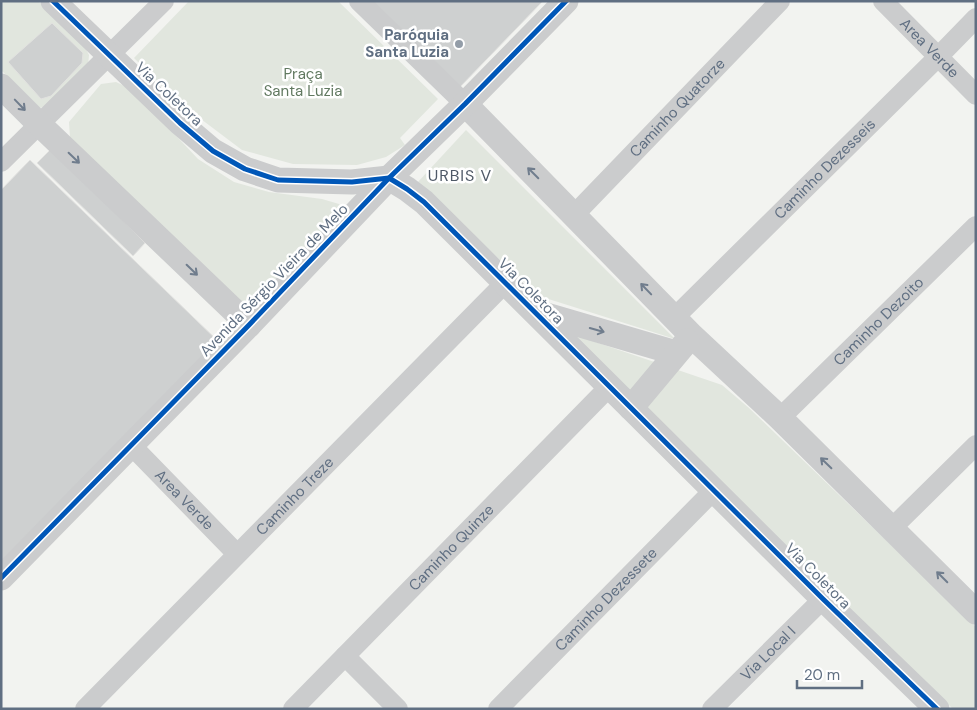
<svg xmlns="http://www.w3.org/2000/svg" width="977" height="710" font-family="'DM Sans',sans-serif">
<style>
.green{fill:#e1e6de}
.building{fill:#ced0d0;stroke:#e2e2e0}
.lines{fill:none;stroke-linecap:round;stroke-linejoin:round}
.minor{stroke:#cbcccd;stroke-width:20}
.tertiary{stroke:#cbcccd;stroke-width:25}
.cycleway-casing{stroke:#fff;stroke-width:8}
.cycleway{stroke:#0057b8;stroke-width:5}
.oneway{stroke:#707d8d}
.poi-dot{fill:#939da8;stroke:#fff;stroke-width:2}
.labels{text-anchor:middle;stroke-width:5;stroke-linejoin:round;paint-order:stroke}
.poi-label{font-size:15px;font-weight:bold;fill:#606f82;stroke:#fff;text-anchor:end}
.street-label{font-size:15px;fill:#606f82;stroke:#fff}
.park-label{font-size:15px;fill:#617960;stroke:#fff}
.neighbourhood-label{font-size:16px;letter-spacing:1px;fill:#4f5967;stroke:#fff}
</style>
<rect width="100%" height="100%" fill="#f2f3f0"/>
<g class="green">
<polygon points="1,1 38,1 82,41 89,55 88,66 51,106 39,108 1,70"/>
<polygon points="189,1 338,1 438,99 400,138 405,145 386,157 357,165 293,164 242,150 177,101 134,58"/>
<polygon points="116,82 133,90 198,159 234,182 269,192 322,199 339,204 347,213 249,309 70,138 69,122 101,84"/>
<polygon points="466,130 675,339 539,296 417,183"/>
<polygon points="569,333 722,385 749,408 976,627 976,709 953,709 821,582"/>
</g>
<g class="building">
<polygon points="372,1 543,1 460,87"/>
<polygon points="52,23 83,53 82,63 51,96 41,99 8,62"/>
<polygon points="51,149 145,243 133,256 37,163"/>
<polygon points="30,160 219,342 1,561 1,190"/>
</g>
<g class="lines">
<g class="minor">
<polyline points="359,1 465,104"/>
<path id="s1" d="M883,1L976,95"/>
<polyline points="1,162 164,1"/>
<path id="s2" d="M574,215L780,1"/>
<path id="s3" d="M674,318L937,58L976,18"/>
<path id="s4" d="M780,418L976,226"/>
<path id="s5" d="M132,446L237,554"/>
<polyline points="892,528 976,445"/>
<polyline points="345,656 398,709"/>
<path id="s6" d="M85,709L505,283"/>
<path id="s7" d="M293,709L609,387"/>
<path id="s8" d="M498,709L714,490"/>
<path id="s9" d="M712,709L823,599"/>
</g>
<g class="tertiary">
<polyline points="53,1 180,123 213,151 245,169 278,180 352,182 389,178 407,189 424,202 823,599 937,709"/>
<polyline points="1,86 39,124 249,325"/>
<polyline points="465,104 692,336 780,418 976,612"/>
<polyline points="536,312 676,353"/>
<polyline points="631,408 687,341"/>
<polyline points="1,578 249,325 389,178 465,104 566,1"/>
</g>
<defs>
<g id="cycleway">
<polyline points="53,1 180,123 213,151 245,169 278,180 352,182 389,178 407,189 424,202 823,599 937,709"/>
<polyline points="1,578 249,325 389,178 465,104 566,1"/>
</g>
</defs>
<use href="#cycleway" class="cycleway-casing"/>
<use href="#cycleway" class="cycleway"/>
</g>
<defs><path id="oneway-shaft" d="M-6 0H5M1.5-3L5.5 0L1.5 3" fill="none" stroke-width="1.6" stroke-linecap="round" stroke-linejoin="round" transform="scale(1.25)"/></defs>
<g class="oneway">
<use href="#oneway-shaft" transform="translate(20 105) rotate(46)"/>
<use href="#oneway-shaft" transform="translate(74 158) rotate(44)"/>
<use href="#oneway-shaft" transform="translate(533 173) rotate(-135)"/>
<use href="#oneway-shaft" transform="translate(192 270) rotate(44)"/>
<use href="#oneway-shaft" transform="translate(646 289) rotate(-134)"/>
<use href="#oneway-shaft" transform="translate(597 330) rotate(16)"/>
<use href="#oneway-shaft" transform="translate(826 463) rotate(-136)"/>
<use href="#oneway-shaft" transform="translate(942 577) rotate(-135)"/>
</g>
<circle class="poi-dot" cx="459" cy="44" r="5"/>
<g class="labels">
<g class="poi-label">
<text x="449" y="40">Paróquia<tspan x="449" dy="17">Santa Luzia</tspan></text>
</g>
<g class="street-label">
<text dy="5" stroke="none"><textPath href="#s1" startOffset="66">Area Verde</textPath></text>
<text transform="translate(169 94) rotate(43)" y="5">Via Coletora</text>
<text dy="5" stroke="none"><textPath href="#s2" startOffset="149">Caminho Quatorze</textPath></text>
<text dy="5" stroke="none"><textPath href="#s3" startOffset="212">Caminho Dezesseis</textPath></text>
<text transform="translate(274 280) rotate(-46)" y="5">Avenida Sérgio Vieira de Melo</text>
<text transform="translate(531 291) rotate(45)" y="5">Via Coletora</text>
<text dy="5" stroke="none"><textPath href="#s4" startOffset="138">Caminho Dezoito</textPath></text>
<text dy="5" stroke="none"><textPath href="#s6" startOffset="299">Caminho Treze</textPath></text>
<text dy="5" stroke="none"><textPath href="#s5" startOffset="75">Area Verde</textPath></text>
<text dy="5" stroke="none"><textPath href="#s7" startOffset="226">Caminho Quinze</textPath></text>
<text transform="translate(818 576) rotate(45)" y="5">Via Coletora</text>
<text dy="5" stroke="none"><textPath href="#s8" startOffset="154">Caminho Dezessete</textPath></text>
<text dy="5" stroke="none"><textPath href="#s9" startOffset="79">Via Local I</textPath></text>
</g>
<g class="park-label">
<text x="303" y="79">Praça<tspan x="303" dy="17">Santa Luzia</tspan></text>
</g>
<g class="neighbourhood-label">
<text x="460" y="181">URBIS V</text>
</g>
</g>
<rect width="977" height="710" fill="none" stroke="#606f82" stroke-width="5"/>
<path d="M797 680v8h65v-8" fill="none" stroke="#606f82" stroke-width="2.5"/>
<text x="804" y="680" font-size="15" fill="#606f82" stroke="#ffffff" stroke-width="4" paint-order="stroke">20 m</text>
</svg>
